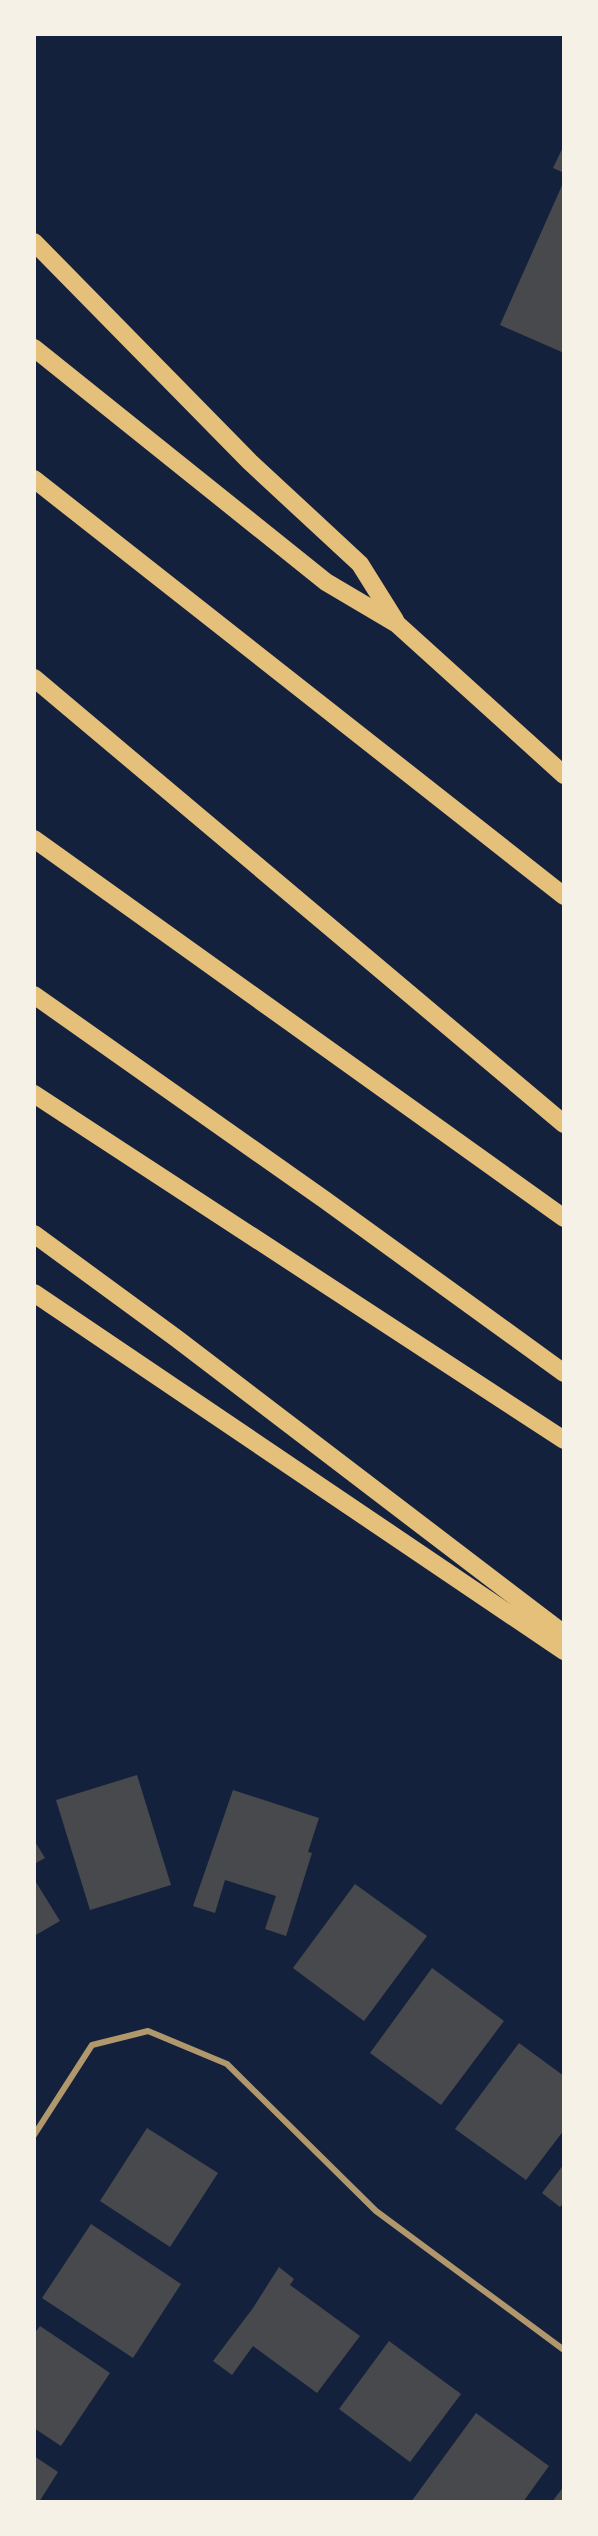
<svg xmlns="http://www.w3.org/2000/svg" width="598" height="2536" font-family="'Noto Serif',serif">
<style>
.building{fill:#48494c}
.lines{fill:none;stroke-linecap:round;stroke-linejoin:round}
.minor{stroke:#b1986c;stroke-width:6}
.motorway{stroke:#e5c07b;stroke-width:18}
</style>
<rect width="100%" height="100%" fill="#14213d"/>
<g class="building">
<polygon points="564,145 564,173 553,168"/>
<polygon points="564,181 564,353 500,325"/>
<polygon points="137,1775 171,1885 90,1910 56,1800"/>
<polygon points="233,1790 319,1818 308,1852 312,1853 286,1936 265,1929 276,1896 225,1880 215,1913 193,1906"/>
<polygon points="34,1840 45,1858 34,1864"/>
<polygon points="34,1879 60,1921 34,1936"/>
<polygon points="355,1884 427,1936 364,2021 293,1968"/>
<polygon points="432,1968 504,2021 441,2105 370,2053"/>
<polygon points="519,2043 564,2076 564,2130 526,2180 455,2129"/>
<polygon points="147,2128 218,2173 170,2247 100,2201"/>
<polygon points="564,2164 564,2202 560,2207 542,2193"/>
<polygon points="91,2224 181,2284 133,2358 42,2298"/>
<polygon points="279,2267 294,2279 290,2285 360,2336 317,2393 253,2346 232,2375 213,2361 253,2308"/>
<polygon points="40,2326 110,2373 61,2446 34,2428 34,2334"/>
<polygon points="389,2341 461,2394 410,2462 339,2409"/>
<polygon points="476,2413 549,2466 523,2502 411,2502"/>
<polygon points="34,2456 58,2472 39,2502 34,2502"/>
<polygon points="564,2486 564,2502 552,2502"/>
</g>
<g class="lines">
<polyline class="minor" points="34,2135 92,2045 148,2031 227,2064 376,2211 564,2350"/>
<g class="motorway">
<polyline points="34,242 250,462 360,564 395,620"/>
<polyline points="34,348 326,582 397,624 564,775"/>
<polyline points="34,479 564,896"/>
<polyline points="34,678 564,1124"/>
<polyline points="34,839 564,1218"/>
<polyline points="34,995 325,1200 564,1373"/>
<polyline points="34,1094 564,1440"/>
<polyline points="34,1234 176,1338 564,1634"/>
<polyline points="34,1293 564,1651"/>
</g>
</g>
<rect width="598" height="2536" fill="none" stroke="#f6f1e7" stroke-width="72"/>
</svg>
